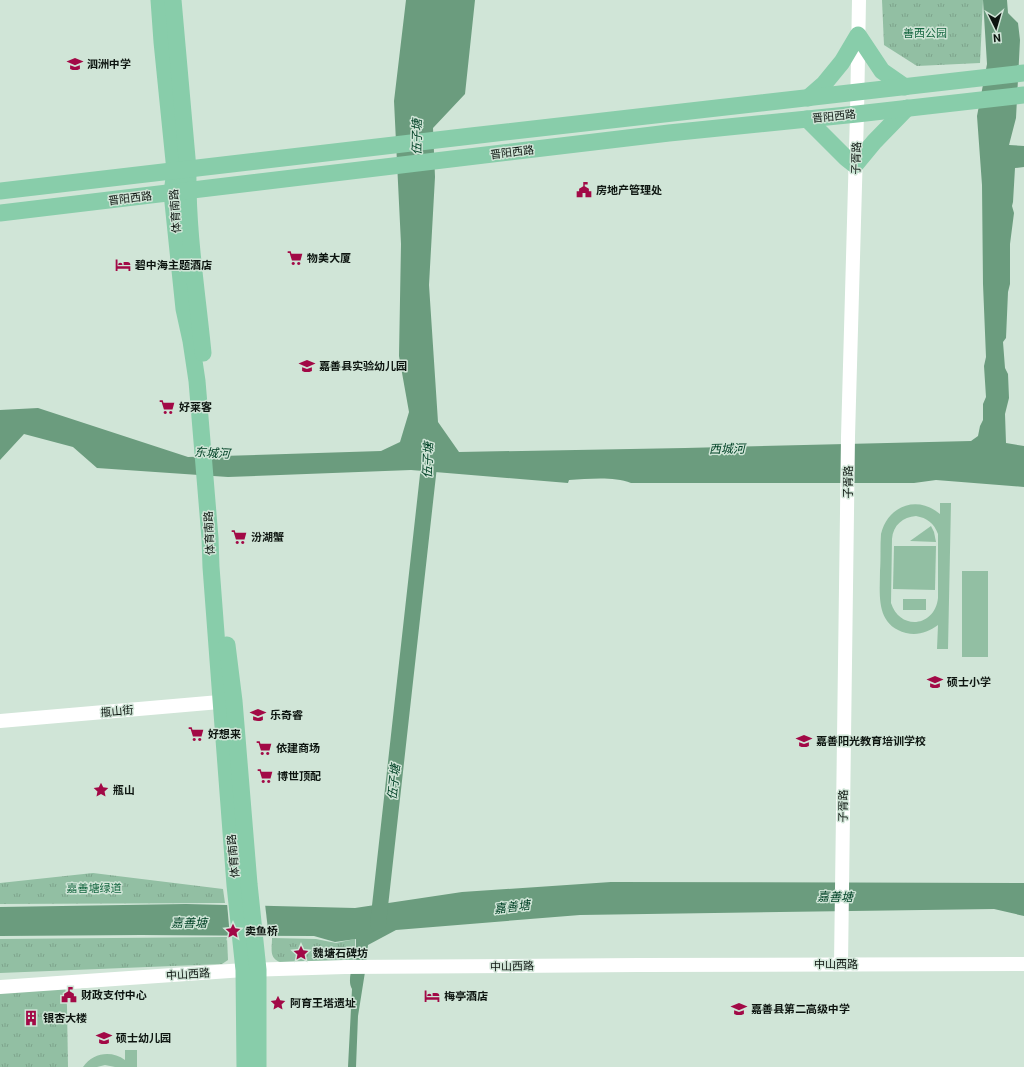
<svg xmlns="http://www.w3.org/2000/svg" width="1024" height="1067" font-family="Roboto,'Noto Sans SC',sans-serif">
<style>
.grass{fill:url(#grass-tufts)}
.pitch{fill:#92bfa3;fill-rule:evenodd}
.water{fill:#6b9c7e}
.pier{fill:#d0e5d7}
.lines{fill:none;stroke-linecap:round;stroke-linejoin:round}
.river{stroke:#6b9c7e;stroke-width:16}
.minor{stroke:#fff;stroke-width:14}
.major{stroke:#88cdaa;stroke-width:17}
.labels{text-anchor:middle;stroke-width:3;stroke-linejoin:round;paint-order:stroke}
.park-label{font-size:11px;fill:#166741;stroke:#d0e5d7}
.poi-label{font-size:11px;font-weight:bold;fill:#0d1510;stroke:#d0e5d7;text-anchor:start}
.street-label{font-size:11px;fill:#0d1510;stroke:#d0e5d7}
.water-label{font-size:12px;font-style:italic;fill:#014226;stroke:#d0e5d7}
</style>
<defs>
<pattern id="grass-tufts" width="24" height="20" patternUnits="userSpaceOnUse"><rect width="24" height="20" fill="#92bfa3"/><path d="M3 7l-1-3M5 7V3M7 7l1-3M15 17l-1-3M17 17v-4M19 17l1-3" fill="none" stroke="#7da38b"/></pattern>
</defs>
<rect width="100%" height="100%" fill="#d0e5d7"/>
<g class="grass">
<polygon points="882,0 983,0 980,63 917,66 884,45"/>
<polygon points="93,873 223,889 225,903 0,904 0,883"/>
<polygon points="227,937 228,960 222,964 0,973 0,939"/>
<path d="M272,938L316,939L336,943L355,939V961L280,962C269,958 272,949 272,938Z"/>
<polygon points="65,985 67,1006 68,1067 0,1067 0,990"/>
</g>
<g class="pitch">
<path d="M940,503H951L948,649H937L938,625C928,632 918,636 906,633C875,625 880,594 880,571C881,558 880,546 881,534C888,505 918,495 940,514ZM916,516C927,518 934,523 938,534V598C935,627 900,631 891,603L892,539C893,525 903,517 916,516Z"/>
<polygon points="931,526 934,532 936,542 910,541"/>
<polygon points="894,546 936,546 935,590 893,589"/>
<rect x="962" y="571" width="26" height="86"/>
<rect x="903" y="599" width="23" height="11"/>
<path d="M125,1050H137V1067H115L105,1065L97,1067H83C93,1053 111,1050 125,1060Z"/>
</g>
<g class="water">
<path d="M406,0H475L465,94L433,128L435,177L429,285L438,422L459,452L685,448L971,441L978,436L980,426L983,420V404L986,397L984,366L986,357L983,284L982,185L977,116L987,64L983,0H1007L1008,13L1018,23L1020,40L1016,118L1009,145L1024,146V167L1015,168L1013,202L1012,206L1014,213L1010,244V284L1008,292L1006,338L1003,342L1005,368L1008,374L1009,398L1005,414L1006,443L1024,446V487L936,480L914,483H631C613,476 588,479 569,480L568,483L411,470L228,477L97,468L73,447L24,434L0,460V410L38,408L188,457L381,451L400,442L409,412L399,356L401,244L394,101Z"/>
<path d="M611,882L1024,883V916L994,909L580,915L396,930L368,945L365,972L358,1016L356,1067H348L352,989C346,980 355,960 356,948C356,945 356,942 356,939L335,942L314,936L141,935L0,936V907L186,904L355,908L462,892Z"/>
</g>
<polygon class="pier" points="227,903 265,904 269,938 230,937"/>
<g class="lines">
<polyline class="river" points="378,924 430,457 430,450"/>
<g class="minor">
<polyline points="0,721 231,701"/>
<polyline points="841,964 848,437 857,114 859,0"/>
<polyline points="0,987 244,970 345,967 639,965 1024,964"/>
</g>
<g class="major">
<polyline points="159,0 162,42 175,171 172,193 184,309 191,341 197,381 210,538 211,567 235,885 244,970 245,1067"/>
<path d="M173,0L188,169C187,231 197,292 203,353"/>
<polyline points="808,98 824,84 842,62 858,35 882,71 905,87"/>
<polyline points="807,119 846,158 855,165 874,142 907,108"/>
<polyline points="0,191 471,136 1024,73"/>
<polyline points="0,213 669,133 857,114 1024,95"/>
<polyline points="227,645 234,701 249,884 258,970 258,1067"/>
</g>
</g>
<defs>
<symbol id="school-bare" viewBox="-9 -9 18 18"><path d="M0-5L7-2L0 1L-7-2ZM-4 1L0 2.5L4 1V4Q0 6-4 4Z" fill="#a20946" stroke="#d0e5d7" stroke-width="2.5" paint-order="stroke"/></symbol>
<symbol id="civic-bare" viewBox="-9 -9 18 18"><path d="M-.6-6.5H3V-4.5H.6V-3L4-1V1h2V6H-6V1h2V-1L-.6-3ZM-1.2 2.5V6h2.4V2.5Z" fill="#a20946" stroke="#d0e5d7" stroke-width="2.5" paint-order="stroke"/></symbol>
<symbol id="supermarket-bare" viewBox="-9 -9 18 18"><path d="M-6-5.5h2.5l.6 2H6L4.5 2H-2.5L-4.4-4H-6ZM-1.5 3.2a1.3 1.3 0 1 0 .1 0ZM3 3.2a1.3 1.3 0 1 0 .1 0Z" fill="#a20946" stroke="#d0e5d7" stroke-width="2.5" paint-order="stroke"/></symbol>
<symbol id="hotel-bare" viewBox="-9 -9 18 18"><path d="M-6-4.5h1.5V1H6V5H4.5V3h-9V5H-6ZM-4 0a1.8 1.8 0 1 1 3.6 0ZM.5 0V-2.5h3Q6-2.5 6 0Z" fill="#a20946" stroke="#d0e5d7" stroke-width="2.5" paint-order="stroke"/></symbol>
<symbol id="sight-bare" viewBox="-9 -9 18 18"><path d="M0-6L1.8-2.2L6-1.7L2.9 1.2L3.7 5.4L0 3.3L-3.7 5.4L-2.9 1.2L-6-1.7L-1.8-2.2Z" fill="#a20946" stroke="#d0e5d7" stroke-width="2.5" paint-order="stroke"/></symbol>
<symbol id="building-bare" viewBox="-9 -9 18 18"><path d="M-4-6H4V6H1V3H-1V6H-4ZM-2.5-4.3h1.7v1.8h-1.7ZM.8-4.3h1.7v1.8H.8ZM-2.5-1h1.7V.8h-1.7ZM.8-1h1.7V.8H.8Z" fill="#a20946" stroke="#d0e5d7" stroke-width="2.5" paint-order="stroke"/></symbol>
</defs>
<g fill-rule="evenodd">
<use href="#school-bare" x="64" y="53" width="22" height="22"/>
<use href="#civic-bare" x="573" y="179" width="22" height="22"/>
<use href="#supermarket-bare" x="284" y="247" width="22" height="22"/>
<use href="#hotel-bare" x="112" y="254" width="22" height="22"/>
<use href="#school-bare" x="296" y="355" width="22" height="22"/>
<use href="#supermarket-bare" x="156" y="396" width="22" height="22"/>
<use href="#supermarket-bare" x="228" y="526" width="22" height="22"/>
<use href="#school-bare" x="924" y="671" width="22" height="22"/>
<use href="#school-bare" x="247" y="704" width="22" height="22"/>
<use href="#supermarket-bare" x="185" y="723" width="22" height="22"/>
<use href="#school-bare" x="793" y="730" width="22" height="22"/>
<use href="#supermarket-bare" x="253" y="737" width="22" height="22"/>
<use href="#supermarket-bare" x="254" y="765" width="22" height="22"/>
<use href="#sight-bare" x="90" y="779" width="22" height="22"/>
<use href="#sight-bare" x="222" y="920" width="22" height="22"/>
<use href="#sight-bare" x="290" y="942" width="22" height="22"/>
<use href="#civic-bare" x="58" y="984" width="22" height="22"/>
<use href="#hotel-bare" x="421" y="985" width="22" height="22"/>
<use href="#sight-bare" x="267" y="992" width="22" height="22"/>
<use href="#school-bare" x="728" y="998" width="22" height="22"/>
<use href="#building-bare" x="20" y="1007" width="22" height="22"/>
<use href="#school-bare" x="93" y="1027" width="22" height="22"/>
</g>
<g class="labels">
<g class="park-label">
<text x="925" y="37">善西公园</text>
<text x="94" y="892">嘉善塘绿道</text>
</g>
<g class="poi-label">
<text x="87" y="68">泗洲中学</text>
<text x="596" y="194">房地产管理处</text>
<text x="307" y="262">物美大厦</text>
<text x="135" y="269">碧中海主题酒店</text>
<text x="319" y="370">嘉善县实验幼儿园</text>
<text x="179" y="411">好莱客</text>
<text x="251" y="541">汾湖蟹</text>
<text x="947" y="686">硕士小学</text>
<text x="270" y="719">乐奇睿</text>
<text x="208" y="738">好想来</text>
<text x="816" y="745">嘉善阳光教育培训学校</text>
<text x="276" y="752">依建商场</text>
<text x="277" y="780">博世顶配</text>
<text x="113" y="794">瓶山</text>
<text x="245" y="935">卖鱼桥</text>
<text x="313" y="957">魏塘石碑坊</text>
<text x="81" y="999">财政支付中心</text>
<text x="444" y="1000">梅亭酒店</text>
<text x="290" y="1007">阿育王塔遗址</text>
<text x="751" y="1013">嘉善县第二高级中学</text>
<text x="43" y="1022">银杏大楼</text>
<text x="116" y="1042">硕士幼儿园</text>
</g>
<g class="street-label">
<text transform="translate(834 116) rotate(-6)" y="4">晋阳西路</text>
<text transform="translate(512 152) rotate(-7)" y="4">晋阳西路</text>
<text transform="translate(856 158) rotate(-88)" y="4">子胥路</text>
<text transform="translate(130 198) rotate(-7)" y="4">晋阳西路</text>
<text transform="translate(175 211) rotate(-94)" y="4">体育南路</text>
<text transform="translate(848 482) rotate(-90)" y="4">子胥路</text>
<text transform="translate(209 533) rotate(-93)" y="4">体育南路</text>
<text transform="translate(117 711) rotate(-5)" y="4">甁山街</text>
<text transform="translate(843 806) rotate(-89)" y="4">子胥路</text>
<text transform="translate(233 856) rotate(-95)" y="4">体育南路</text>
<text x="836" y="968">中山西路</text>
<text transform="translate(512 966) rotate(-1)" y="4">中山西路</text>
<text transform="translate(188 974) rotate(-4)" y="4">中山西路</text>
</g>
<g class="water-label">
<text transform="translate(417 137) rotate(-89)" y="4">伍子塘</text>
<text transform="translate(727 449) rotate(-1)" y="4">西城河</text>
<text transform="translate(212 453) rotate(3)" y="4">东城河</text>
<text transform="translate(428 460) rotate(-88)" y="4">伍子塘</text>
<text transform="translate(394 782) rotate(-84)" y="4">伍子塘</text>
<text transform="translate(835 897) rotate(1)" y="4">嘉善塘</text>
<text transform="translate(512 907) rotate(-7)" y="4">嘉善塘</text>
<text x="189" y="927">嘉善塘</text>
</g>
</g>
<g transform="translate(996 28) rotate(175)" stroke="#d0e5d7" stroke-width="3" paint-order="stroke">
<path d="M0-3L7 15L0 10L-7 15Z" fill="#0d1510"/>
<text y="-6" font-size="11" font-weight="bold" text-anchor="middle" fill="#0d1510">N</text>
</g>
</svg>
